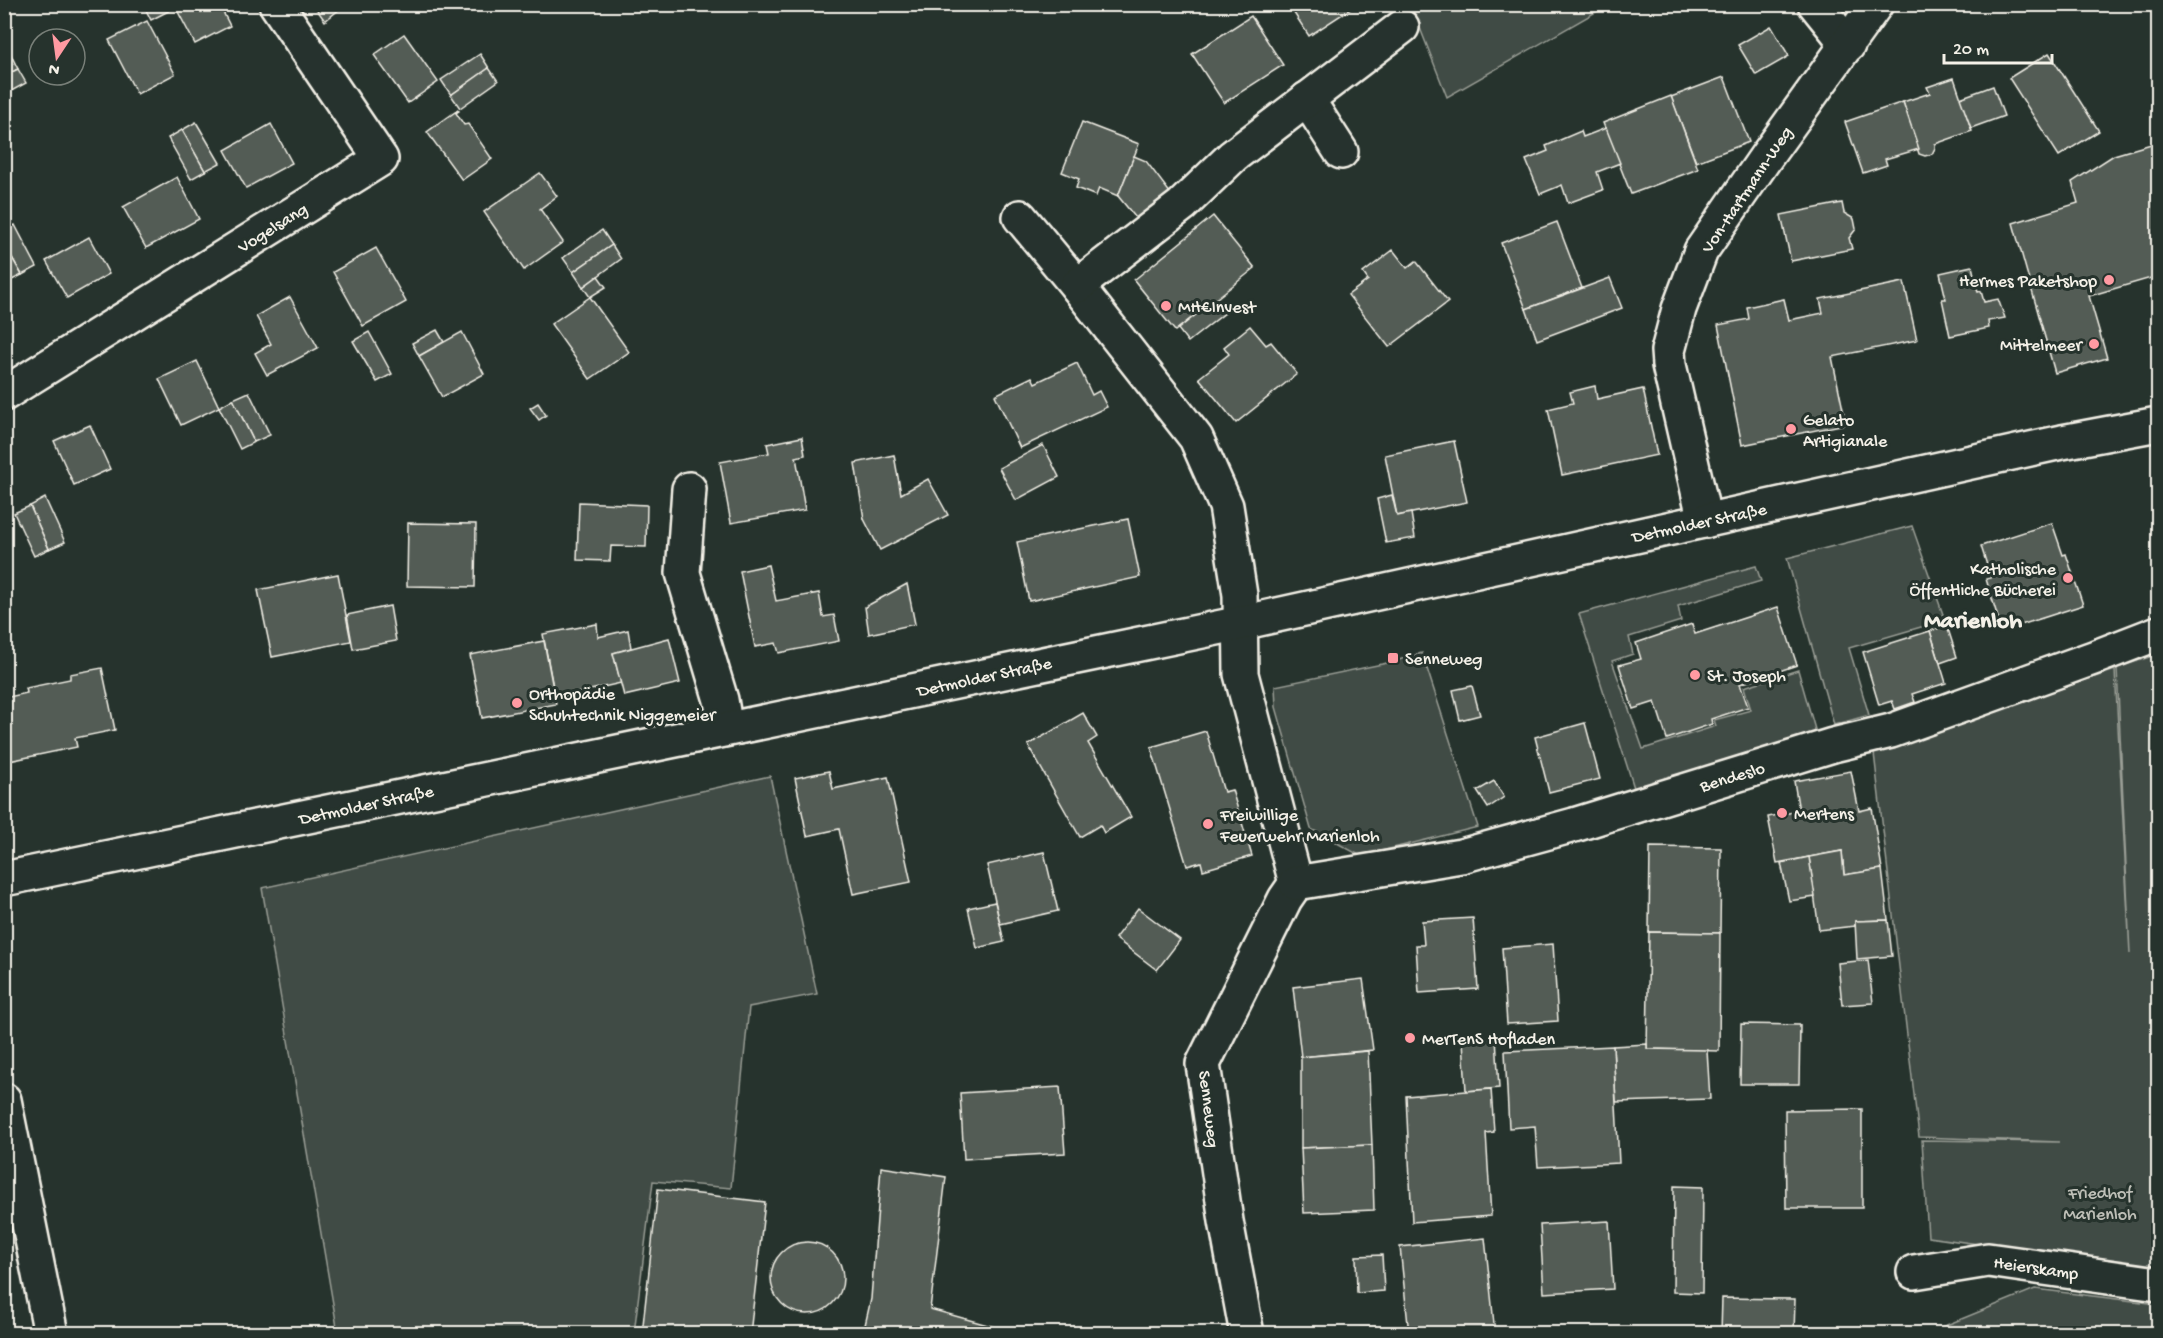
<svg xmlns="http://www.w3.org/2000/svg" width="2163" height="1338" font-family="'Gochi Hand',sans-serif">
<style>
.green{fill:#414b45;stroke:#9a9e96;stroke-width:1.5}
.building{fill:#525c55;stroke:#f4f1e8;stroke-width:1.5}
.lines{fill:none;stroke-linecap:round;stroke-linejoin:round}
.minor-casing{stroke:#f4f1e8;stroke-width:38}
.tertiary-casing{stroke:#f4f1e8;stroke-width:38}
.minor{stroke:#26332d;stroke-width:33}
.tertiary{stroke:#26332d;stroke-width:33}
.poi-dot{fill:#ff9aa2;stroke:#26332d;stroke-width:2}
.labels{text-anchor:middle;stroke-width:6;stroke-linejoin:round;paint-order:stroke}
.street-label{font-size:18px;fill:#f4f1e8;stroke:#26332d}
.poi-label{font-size:18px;fill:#f4f1e8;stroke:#26332d;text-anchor:start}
.park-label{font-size:18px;fill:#bebfb7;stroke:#26332d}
.district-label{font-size:24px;font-weight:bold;fill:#f4f1e8;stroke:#26332d}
</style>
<rect width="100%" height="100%" fill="#26332d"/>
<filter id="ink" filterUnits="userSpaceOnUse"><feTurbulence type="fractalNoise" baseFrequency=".0167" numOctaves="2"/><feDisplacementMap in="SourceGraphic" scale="12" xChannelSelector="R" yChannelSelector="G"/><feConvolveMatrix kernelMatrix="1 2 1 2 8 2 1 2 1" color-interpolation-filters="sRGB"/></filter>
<g filter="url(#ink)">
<g class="green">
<polygon points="1411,5 1608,5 1447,97"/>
<polygon points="1912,526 1945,620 1849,648 1869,715 1834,725 1787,558"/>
<polygon points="1756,566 1761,581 1678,606 1681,621 1629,637 1633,654 1612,661 1643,749 1716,726 1714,720 1751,710 1744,687 1798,670 1816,733 1635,791 1579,614"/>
<polygon points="1422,653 1478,827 1361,856 1311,829 1276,707 1275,686 1392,662"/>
<polygon points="2158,654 2158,1269 1928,1237 1922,1140 2059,1142 1919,1137 1874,753 2115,670 2130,954 2117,668"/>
<polygon points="770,776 817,994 749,1007 731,1188 653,1181 634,1333 338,1333 262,888"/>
<polygon points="2035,1289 2158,1304 2158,1333 1927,1333"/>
</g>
<g class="building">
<polygon points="143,4 182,4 151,20"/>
<polygon points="182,4 219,4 230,26 195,44 176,8"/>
<polygon points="313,4 339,4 341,8 325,21"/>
<polygon points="1288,4 1358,4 1309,36"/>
<polygon points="1251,16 1283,65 1224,103 1192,54"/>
<polygon points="147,21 175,74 137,94 109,40"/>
<polygon points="1771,26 1789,56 1756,75 1738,45"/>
<polygon points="404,34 438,82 408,103 374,55"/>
<polygon points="2049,53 2099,131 2059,156 2009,78"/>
<polygon points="480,54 489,68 451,95 441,80"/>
<polygon points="11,55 18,69 4,76 4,58"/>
<polygon points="489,68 498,81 460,108 451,95"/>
<polygon points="18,69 26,83 4,95 4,76"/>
<polygon points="1724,77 1749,142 1696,162 1671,97"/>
<polygon points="1954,78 1972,131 1935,144 1935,148 1932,154 1925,156 1919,154 1903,102 1930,93 1927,87"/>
<polygon points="1993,86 2004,116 1971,128 1960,98"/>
<polygon points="1671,96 1698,169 1631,194 1603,123"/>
<polygon points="1903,102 1919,149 1885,159 1887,165 1863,173 1845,122"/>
<polygon points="458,110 459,111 456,113 464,125 468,124 492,159 462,180 427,132"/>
<polygon points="196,122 220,163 205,171 182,130"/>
<polygon points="1082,122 1139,144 1118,196 1099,188 1096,196 1076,188 1079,179 1062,172"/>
<polygon points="271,124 292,163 246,188 225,150"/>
<polygon points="1606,128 1620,163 1597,172 1603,190 1568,203 1562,185 1540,194 1526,160 1548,151 1546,146 1581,131 1583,137"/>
<polygon points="182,130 205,171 191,179 168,138"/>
<polygon points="2158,142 2158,276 2089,296 2107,358 2055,373 2013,223 2078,203 2072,182 2114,155"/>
<polygon points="1134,156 1146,161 1174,198 1140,223 1118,196"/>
<polygon points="540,173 557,196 540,209 563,242 524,270 484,212"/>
<polygon points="177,177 199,219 146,248 123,207"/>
<polygon points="1842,203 1844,213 1854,219 1856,229 1849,238 1852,249 1791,261 1781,215"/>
<polygon points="1213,216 1255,268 1175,331 1134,280"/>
<polygon points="1557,222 1582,288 1526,309 1501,243"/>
<polygon points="15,225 37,267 22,275 4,244 4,230"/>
<polygon points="602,230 612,245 573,272 563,258"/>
<polygon points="89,237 109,274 67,298 46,261"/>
<polygon points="4,244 22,275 4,284"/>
<polygon points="612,245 621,259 583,287 573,272"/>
<polygon points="376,248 406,302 363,326 333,272"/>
<polygon points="1393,250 1407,268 1416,261 1448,302 1389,347 1348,295 1368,280 1363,273"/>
<polygon points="1972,266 1978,292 1981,291 1984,302 1998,299 2005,318 1988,321 1989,328 1950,336 1942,299 1946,299 1940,273"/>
<polygon points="598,276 606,287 590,297 583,287"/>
<polygon points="1610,278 1622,308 1537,340 1526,309"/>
<polygon points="1904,282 1917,340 1832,357 1846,424 1742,445 1718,325 1749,319 1747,307 1784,299 1789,320 1823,313 1820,299"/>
<polygon points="290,297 318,348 267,375 255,353 271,344 256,316"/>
<polygon points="590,297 629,352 590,379 551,324"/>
<polygon points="1216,299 1226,312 1188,342 1178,329"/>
<polygon points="1250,326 1266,345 1271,342 1297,374 1236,423 1199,378 1229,354 1224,347"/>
<polygon points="437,330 444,342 419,356 412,343"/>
<polygon points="369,332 392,374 377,382 353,341"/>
<polygon points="462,332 484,374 442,397 419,356"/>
<polygon points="197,361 219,407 181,425 159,379"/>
<polygon points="1077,363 1092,395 1099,391 1107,407 1020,448 995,395 1032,377 1035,383"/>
<polygon points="1595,386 1597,399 1643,389 1657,455 1562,475 1548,409 1573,403 1570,392"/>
<polygon points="249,392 270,435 254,442 233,399"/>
<polygon points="233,399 254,442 240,449 219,407"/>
<polygon points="538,403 546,415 539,420 530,408"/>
<polygon points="90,425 110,469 74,485 54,441"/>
<polygon points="802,437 805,455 796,457 805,510 731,523 720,462 769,453 767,444"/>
<polygon points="1454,441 1467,502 1397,516 1385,455"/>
<polygon points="1043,445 1059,477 1016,500 999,468"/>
<polygon points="894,455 901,494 928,479 948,515 880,550 864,519 855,463"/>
<polygon points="1392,495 1397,516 1411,513 1415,538 1386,543 1377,499"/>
<polygon points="45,498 65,542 49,549 30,506"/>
<polygon points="579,502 647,505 646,547 611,546 610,561 577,560"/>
<polygon points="30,506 49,549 34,556 14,513"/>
<polygon points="1128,519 1140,577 1029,601 1017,542"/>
<polygon points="408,523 476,524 475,587 407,586"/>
<polygon points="2052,523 2063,555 2066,554 2083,605 2002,631 1986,579 1991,578 1981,546"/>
<polygon points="768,565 776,601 819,593 823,617 834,615 839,641 779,653 776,643 755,647 740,571"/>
<polygon points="338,574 351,641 272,657 258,590"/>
<polygon points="907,584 915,624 869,634 865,607"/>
<polygon points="390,606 396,641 353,649 347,615"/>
<polygon points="1778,607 1797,665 1740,684 1748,707 1711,719 1712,724 1667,739 1655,702 1633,709 1619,665 1641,659 1636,643 1692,624 1695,634"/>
<polygon points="597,624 598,637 628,630 631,648 613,653 621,683 555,698 543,634"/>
<polygon points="1947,626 1957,657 1940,663 1930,631"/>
<polygon points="1930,631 1946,683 1912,694 1915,702 1895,709 1892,701 1879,705 1863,652"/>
<polygon points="669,638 680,683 624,696 613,653"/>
<polygon points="544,641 556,704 482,718 470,655"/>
<polygon points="102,668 115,730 75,738 77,747 9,761 4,738 4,698 27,693 26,688 70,679 70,674"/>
<polygon points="1472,686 1480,715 1460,720 1453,690"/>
<polygon points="1083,713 1097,737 1088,743 1131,817 1104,833 1100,825 1080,837 1028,745"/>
<polygon points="1585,723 1600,779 1549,792 1535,737"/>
<polygon points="1206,731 1224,792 1232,790 1252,856 1203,870 1201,862 1187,866 1151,747"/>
<polygon points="829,771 833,789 888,777 911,882 853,894 839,829 807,836 795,778"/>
<polygon points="1851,771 1859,811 1872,808 1882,869 1844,875 1842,851 1777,863 1768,817 1799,811 1794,781"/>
<polygon points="1494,781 1504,797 1488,808 1477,791"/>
<polygon points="1650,847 1721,848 1720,933 1649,932"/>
<polygon points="1842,851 1844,875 1882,869 1888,920 1855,921 1855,926 1819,930 1809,857"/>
<polygon points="1044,852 1058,911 1000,924 987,865"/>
<polygon points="1809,857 1815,897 1789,901 1781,863"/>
<polygon points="995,902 1004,942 977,948 968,908"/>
<polygon points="1138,908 1180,940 1157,970 1115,938"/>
<polygon points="1473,918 1478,989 1419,993 1416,945 1424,945 1422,921"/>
<polygon points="1888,920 1892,956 1857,959 1855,921"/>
<polygon points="1649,932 1720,933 1719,1051 1647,1049"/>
<polygon points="1553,944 1558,1021 1507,1024 1502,948"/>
<polygon points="1868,960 1873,1003 1842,1005 1838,963"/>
<polygon points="1363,979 1373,1050 1301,1057 1293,987"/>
<polygon points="1741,1024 1800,1025 1799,1084 1740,1084"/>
<polygon points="1496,1038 1499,1088 1466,1091 1463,1040"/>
<polygon points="1647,1044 1647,1049 1707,1050 1710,1099 1616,1102 1613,1046"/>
<polygon points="1613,1046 1619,1163 1538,1167 1535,1126 1509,1128 1505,1051"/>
<polygon points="1368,1051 1372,1145 1301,1148 1301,1057"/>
<polygon points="1060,1087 1065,1153 964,1159 960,1093"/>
<polygon points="1491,1089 1494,1132 1486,1133 1491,1216 1412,1222 1406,1096"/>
<polygon points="1862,1109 1862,1208 1786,1208 1785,1110"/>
<polygon points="1372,1145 1374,1210 1304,1213 1301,1148"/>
<polygon points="881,1167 946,1177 930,1309 1020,1334 863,1334 871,1299"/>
<polygon points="1674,1186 1703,1187 1702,1293 1673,1292"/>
<polygon points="658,1189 765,1202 750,1334 642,1334"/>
<polygon points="1609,1221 1613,1289 1544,1293 1540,1225"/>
<polygon points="1485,1238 1495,1334 1409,1334 1400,1247"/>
<circle cx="807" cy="1278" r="36"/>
<polygon points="1382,1255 1384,1291 1357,1293 1356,1256"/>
<polygon points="1722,1298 1795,1299 1794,1334 1721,1334"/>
<polygon points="1382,1327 1382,1334 1360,1334 1360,1328"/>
</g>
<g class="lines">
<defs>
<g id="minor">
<polyline points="1815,4 1848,45"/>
<polyline points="1307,99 1341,152"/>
<polyline points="1020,217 1077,286 1196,438 1226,506 1240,595 1241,674 1296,883 1285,899 1203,1064 1226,1221 1247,1334"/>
<polyline points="1077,286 1182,205 1233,156 1402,27"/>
<polyline points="4,394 381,159 276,4"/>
<polyline points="689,489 683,573 721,700 726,729"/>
<polyline points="1705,521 1669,365 1668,351 1679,309 1701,251 1766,157 1876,4"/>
<polyline points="1296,883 1461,856 1574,825 1833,745 1891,731 2096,657 2158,633"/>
<polyline points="4,1100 51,1334"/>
<polyline points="1914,1272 1988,1260 2158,1284"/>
</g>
<polyline id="tertiary" points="4,879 1241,623 2062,442 2158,424"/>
</defs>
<use href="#minor" class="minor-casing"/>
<use href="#tertiary" class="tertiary-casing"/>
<use href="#minor" class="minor"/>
<use href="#tertiary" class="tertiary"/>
</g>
</g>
<g class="poi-dot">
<circle cx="2109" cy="280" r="6"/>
<circle cx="1166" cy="306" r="6"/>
<circle cx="2094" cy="344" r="6"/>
<circle cx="1791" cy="429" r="6"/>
<circle cx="2068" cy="578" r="6"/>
<rect x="1387" y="652" width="12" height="12" rx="3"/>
<circle cx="1695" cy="675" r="6"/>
<circle cx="517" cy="703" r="6"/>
<circle cx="1782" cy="813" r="6"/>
<circle cx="1208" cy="824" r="6"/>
<circle cx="1410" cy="1038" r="6"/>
</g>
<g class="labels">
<g class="street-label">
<text transform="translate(1746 189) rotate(-56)" y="6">Von-Hartmann-Weg</text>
<text transform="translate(272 227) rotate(-32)" y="6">Vogelsang</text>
<text transform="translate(1699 522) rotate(-12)" y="6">Detmolder Straße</text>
<text transform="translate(984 676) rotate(-12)" y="6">Detmolder Straße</text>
<text transform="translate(1732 776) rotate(-17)" y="6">Bendeslo</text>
<text transform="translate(366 804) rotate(-12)" y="6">Detmolder Straße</text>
<text transform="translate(1210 1109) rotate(83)" y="6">Senneweg</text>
<text transform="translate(2036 1267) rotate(8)" y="6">Heierskamp</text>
</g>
<g class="poi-label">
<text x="2097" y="286" text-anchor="end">Hermes Paketshop</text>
<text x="1178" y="312">MH€Invest</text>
<text x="2082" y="350" text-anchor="end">Mittelmeer</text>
<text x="1803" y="425">Gelato<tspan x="1803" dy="21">Artigianale</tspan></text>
<text x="2056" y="574" text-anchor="end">Katholische<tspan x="2056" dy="21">Öffentliche Bücherei</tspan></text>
<text x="1405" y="664">Senneweg</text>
<text x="1707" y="681">St. Joseph</text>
<text x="529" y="699">Orthopädie<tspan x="529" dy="21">Schuhtechnik Niggemeier</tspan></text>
<text x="1794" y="819">Mertens</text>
<text x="1220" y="820">Freiwillige<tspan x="1220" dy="21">Feuerwehr Marienloh</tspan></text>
<text x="1422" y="1044">MerTenS Hofladen</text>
</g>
<g class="park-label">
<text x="2100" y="1198">Friedhof<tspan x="2100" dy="21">Marienloh</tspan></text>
</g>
<g class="district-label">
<text x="1973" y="627">Marienloh</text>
</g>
</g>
<rect width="2163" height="1338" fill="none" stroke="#26332d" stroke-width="24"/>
<rect x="12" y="12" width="2139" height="1314" fill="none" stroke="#f4f1e8" stroke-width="2" filter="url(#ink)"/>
<g transform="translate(57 57) rotate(193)"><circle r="28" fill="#26332d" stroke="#787f78" stroke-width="1.5"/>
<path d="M0-4.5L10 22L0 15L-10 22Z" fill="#ff9aa2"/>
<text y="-9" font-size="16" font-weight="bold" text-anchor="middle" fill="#f4f1e8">N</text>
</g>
<path d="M1944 54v9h108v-9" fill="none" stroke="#f4f1e8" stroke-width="3"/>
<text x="1953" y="54" font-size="18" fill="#f4f1e8" stroke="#26332d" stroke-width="4.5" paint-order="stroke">20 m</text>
</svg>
